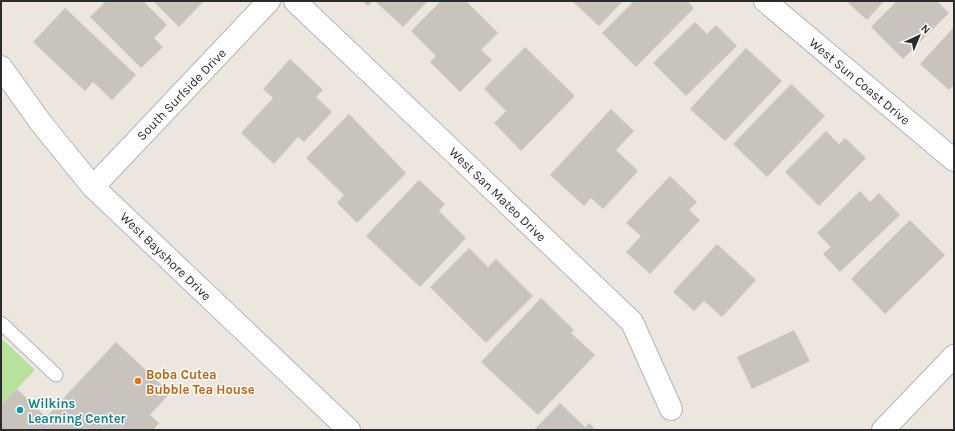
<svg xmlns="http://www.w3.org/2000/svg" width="955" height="431" font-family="Karla,sans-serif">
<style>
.green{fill:#b7e29c}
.building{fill:#c8c3bd}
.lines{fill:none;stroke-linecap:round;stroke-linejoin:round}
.service-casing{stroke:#b1b5bf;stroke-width:15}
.minor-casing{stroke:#b1b5bf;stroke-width:24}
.tertiary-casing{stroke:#b1b5bf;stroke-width:24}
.secondary-casing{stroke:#b1b5bf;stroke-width:24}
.service{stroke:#fff;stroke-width:13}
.minor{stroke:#fff;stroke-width:22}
.tertiary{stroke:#fff;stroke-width:22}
.secondary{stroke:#fff;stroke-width:22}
.food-dot{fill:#e8710a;stroke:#fff;stroke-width:1.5}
.culture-dot{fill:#0f9aa8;stroke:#fff;stroke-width:1.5}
.labels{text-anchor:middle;stroke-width:3;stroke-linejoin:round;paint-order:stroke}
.street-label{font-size:13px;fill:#2b2b2b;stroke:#fff}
.food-label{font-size:13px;font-weight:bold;fill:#c56008;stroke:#fff;text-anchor:start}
.culture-label{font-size:13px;font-weight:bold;fill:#0d838f;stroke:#fff;text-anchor:start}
</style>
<rect width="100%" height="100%" fill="#ede6de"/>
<polygon class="green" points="1,338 35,370 3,403 1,402"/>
<g class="building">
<polygon points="106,1 143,1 167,25 154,38 163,47 141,68 90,17"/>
<polygon points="153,1 204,1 179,27"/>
<polygon points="362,1 373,1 368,6"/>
<polygon points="375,1 428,1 403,27"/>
<polygon points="441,1 466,1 498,33 481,50 492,60 460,92 430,62 436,56 411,31"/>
<polygon points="572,1 623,1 599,26"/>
<polygon points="634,1 687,1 694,8 636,67 602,33"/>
<polygon points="846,1 884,1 867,20"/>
<polygon points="897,1 937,1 949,13 903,59 871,27"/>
<polygon points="65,8 136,75 112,100 93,82 85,91 33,42"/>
<polygon points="695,22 707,34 716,25 737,46 686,96 653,63"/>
<polygon points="954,27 954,85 949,90 920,64"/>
<polygon points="525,47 575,96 521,151 494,123 506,111 484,89"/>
<polygon points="746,48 782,81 725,141 690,109"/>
<polygon points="290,59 323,90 316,97 332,112 304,142 298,137 274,164 241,133 273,98 263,89"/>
<polygon points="791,84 825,116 767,177 733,144"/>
<polygon points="611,109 634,131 616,150 638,171 603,209 591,198 584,206 550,175"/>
<polygon points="349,114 406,173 357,223 337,203 344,195 306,158"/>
<polygon points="826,131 839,144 845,138 866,158 819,206 785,172"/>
<polygon points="670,176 697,202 689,210 700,220 650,274 626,252 641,236 626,223"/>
<polygon points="419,180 445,204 439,211 466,238 420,287 366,236"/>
<polygon points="860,191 870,202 879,193 900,215 840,272 823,254 831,247 817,233"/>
<polygon points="910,220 945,255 885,314 851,279"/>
<polygon points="717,244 756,280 722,317 704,301 694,311 673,292"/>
<polygon points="469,248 488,267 496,259 533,296 486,343 430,287"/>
<polygon points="541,298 574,330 571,333 595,355 538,415 481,362"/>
<polygon points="794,330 810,361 752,389 737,357"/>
<polygon points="116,342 170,393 150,415 159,423 153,430 1,430 1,402 3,403 17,389 46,417"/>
<polygon points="560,403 585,427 589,423 596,430 534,430"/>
</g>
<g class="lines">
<defs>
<polyline id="service" points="1,323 56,375"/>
<g id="minor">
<polyline points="295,1 632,322 671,409"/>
<polyline points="765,1 954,160"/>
<polyline points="93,187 269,1"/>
</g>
<polyline id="tertiary" points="1,67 41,123 93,187 349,430"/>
<polyline id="secondary" points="883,430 954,356"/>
</defs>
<use href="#service" class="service-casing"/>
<use href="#minor" class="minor-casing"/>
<use href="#tertiary" class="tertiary-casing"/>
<use href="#secondary" class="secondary-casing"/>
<use href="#service" class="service"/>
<use href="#minor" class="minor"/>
<use href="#tertiary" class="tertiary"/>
<use href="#secondary" class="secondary"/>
</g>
<circle class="food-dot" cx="138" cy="381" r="4"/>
<circle class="culture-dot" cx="20" cy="410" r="4"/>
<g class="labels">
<g class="street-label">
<text transform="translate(860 81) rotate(40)" y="5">West Sun Coast Drive</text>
<text transform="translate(181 94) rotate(-46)" y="5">South Surfside Drive</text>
<text transform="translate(498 194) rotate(44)" y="5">West San Mateo Drive</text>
<text transform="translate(166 256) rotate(44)" y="5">West Bayshore Drive</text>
</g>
<g class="food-label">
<text x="146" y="379">Boba Cutea<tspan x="146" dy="15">Bubble Tea House</tspan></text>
</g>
<g class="culture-label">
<text x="28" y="408">Wilkins<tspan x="28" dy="15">Learning Center</tspan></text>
</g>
</g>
<rect width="955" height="431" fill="none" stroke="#2b2b2b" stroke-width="4"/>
<g transform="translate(919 36) rotate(44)" stroke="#ffffff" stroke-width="3" paint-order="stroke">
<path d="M0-3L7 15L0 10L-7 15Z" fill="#2b2b2b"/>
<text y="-6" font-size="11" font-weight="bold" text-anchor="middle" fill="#2b2b2b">N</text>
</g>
</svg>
